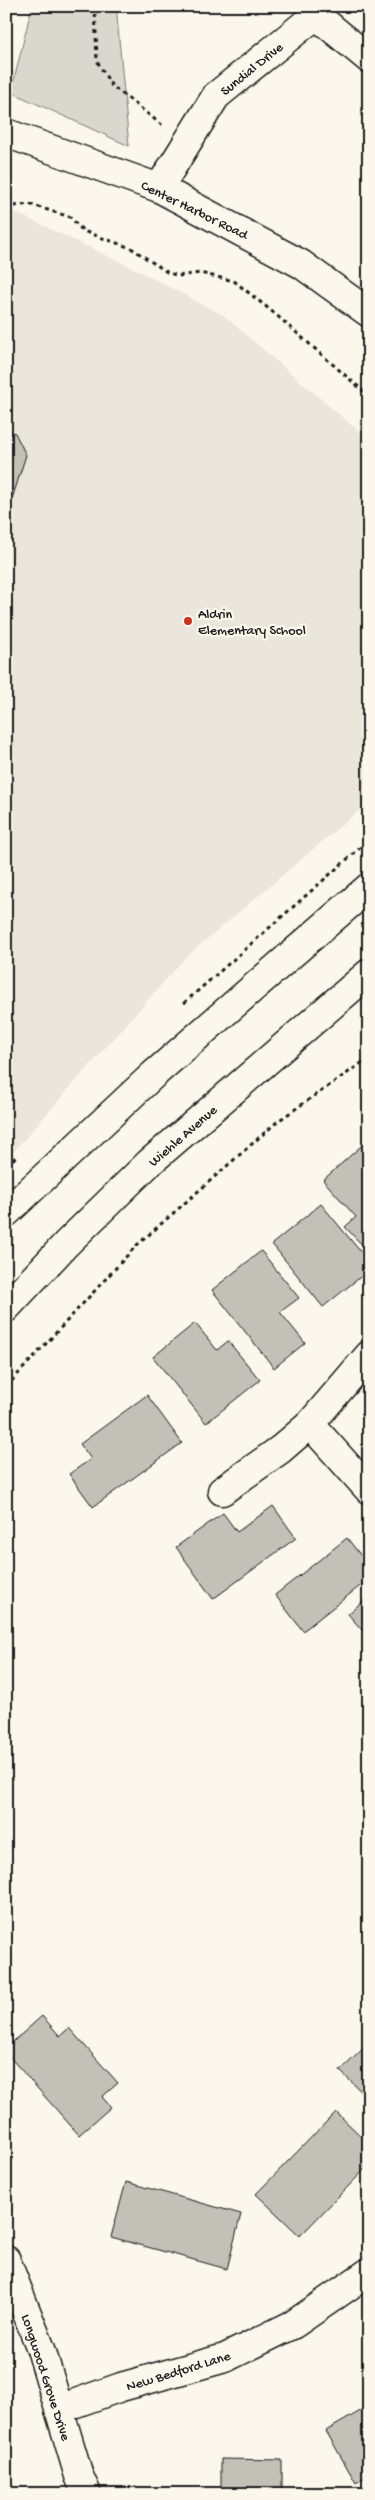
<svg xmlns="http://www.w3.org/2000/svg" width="375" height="2500" font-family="'Gochi Hand',sans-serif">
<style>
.built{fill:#eae6dc}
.green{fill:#dad7ce;stroke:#7b7a75}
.building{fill:#c3c0b8;stroke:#1c1c1c}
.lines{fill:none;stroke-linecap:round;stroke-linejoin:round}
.minor-casing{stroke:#1c1c1c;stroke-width:31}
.tertiary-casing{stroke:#1c1c1c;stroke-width:31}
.secondary-casing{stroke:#1c1c1c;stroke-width:31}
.path{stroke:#1c1c1c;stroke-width:3;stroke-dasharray:4 4;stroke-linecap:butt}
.minor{stroke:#fbf7ec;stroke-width:28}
.tertiary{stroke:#fbf7ec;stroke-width:28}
.secondary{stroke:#fbf7ec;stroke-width:28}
.poi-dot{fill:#c8321e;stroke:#fbf7ec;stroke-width:2}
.labels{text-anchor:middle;stroke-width:4.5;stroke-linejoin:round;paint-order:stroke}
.street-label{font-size:14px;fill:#1c1c1c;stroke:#fbf7ec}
.poi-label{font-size:14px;fill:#1c1c1c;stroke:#fbf7ec;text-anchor:start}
</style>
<rect width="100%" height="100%" fill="#fbf7ec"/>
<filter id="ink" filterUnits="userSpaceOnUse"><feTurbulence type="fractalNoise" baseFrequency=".02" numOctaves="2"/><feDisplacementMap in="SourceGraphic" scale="10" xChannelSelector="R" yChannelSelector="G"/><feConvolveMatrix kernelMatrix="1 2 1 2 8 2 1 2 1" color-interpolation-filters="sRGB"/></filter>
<g filter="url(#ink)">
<polygon class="built" points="6,208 137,270 223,315 369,440 369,802 186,957 6,1160"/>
<polygon class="green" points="32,6 116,6 129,146 11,92"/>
<g class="building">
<polygon points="6,430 15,433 26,455 13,496 6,499"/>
<polygon points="369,1139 369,1252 345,1227 356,1217 323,1180"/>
<polygon points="321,1204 369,1262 369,1270 323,1307 272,1244"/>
<polygon points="261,1251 299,1298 280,1312 305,1343 274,1368 212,1290"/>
<polygon points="195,1323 217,1350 228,1341 260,1380 206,1423 153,1357"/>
<polygon points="147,1395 182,1443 93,1507 69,1474 91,1459 80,1444"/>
<polygon points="273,1506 296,1538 213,1599 176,1547 223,1513 237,1532"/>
<polygon points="347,1538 369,1566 369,1579 303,1631 275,1595"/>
<polygon points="369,1596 369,1638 348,1614"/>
<polygon points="42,2016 60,2036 69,2028 118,2083 102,2097 111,2107 79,2135 6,2053 6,2048"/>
<polygon points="369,2043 369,2099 340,2071"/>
<polygon points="336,2112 369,2144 369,2165 300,2236 256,2194"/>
<polygon points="126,2182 241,2214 227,2269 111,2237"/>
<polygon points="369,2406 369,2475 356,2483 326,2431"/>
<polygon points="221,2459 282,2460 282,2494 221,2494"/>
</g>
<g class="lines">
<defs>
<g id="minor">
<polyline points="316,15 369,59"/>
<polyline points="159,188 216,96 316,15 319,6"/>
<polyline points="310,1424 369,1490"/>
<polyline points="222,1491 281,1449 310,1424 369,1355"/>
<polyline points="6,2260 41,2349 79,2476 87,2494"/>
<polyline points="59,2409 121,2387 225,2358 294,2324 369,2272"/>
</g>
<polyline id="tertiary" points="6,133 159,188 301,264 369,313"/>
<g id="secondary">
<polyline points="6,1213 153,1075 369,887"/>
<polyline points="6,1308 66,1244 149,1163 369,973"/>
</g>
</defs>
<use href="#minor" class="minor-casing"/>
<use href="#tertiary" class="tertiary-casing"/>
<use href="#secondary" class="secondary-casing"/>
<g class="path">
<polyline points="95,6 97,61 111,85 162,125"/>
<polyline points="6,207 29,204 70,217 83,231 131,248 167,272 178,276 200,273 234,281 274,313 369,396"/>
<polyline points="184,1003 369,840"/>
<polyline points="6,1165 17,1156"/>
<polyline points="6,1387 136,1246 278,1121 369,1058"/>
</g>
<use href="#minor" class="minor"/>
<use href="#tertiary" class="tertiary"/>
<use href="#secondary" class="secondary"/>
</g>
</g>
<circle class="poi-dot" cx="188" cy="621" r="5"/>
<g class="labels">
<g class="street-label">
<text transform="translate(251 68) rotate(-39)" y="5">Sundial Drive</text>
<text transform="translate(195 209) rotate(26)" y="5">Center Harbor Road</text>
<text transform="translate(182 1135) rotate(-41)" y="5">Wiehle Avenue</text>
<text transform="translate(178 2370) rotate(-17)" y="5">New Bedford Lane</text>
<text transform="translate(47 2377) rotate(72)" y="5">Longwood Grove Drive</text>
</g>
<g class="poi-label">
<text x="198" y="618">Aldrin<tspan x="198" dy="16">Elementary School</tspan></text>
</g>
</g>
<rect width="375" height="2500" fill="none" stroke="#fbf7ec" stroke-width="25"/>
<rect x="12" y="12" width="350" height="2475" fill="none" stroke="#1c1c1c" stroke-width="2" filter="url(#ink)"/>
</svg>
